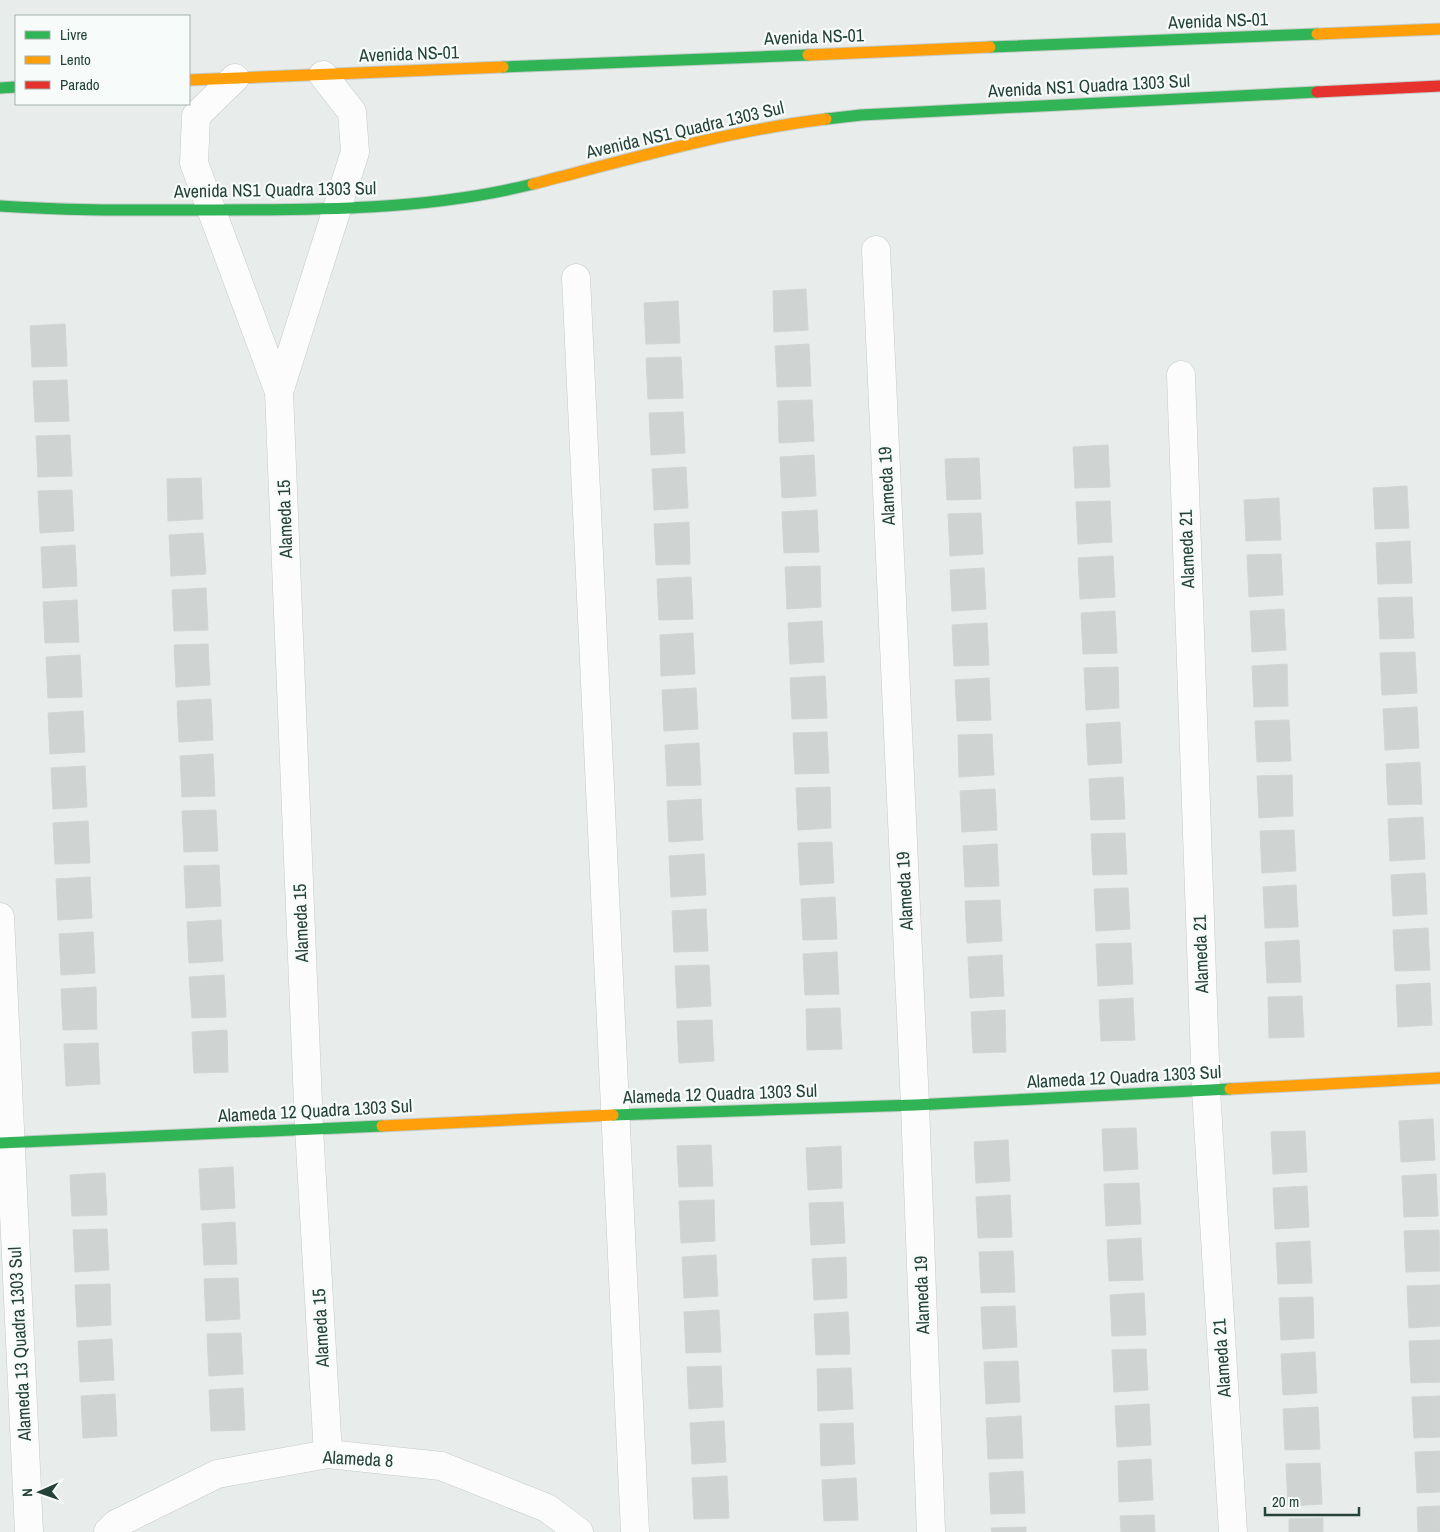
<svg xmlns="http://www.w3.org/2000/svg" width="1440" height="1532" font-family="'Archivo Narrow',sans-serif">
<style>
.building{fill:#cfd4d2;stroke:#d1d6d4}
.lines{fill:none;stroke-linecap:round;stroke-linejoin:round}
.street-casing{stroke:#c5cac8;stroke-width:29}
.fast-casing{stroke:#c3cbc8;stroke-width:13}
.slow-casing{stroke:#c3cbc8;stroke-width:13}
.jam-casing{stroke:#c3cbc8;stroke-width:13}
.street{stroke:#fcfcfc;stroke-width:28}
.fast{stroke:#30b455;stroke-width:11}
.slow{stroke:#ff9f0a;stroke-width:11}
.jam{stroke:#e5322d;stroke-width:11}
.labels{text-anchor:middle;stroke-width:4.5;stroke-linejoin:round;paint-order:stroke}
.street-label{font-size:18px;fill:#24423a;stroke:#f7fbf9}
</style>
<rect width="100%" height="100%" fill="#e8edeb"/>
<g class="building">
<polygon points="806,289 808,330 774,332 773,291"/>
<polygon points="678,301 680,343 646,344 644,303"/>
<polygon points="65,324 67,366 32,367 30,326"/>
<polygon points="809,344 811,386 777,387 775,346"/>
<polygon points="681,357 683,398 648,399 646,358"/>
<polygon points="67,380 69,421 35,422 33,381"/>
<polygon points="812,400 814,441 779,443 778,401"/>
<polygon points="683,412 685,453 651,455 649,413"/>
<polygon points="70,435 72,476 38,477 36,436"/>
<polygon points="1108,445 1110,487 1075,488 1073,447"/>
<polygon points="814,455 816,496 782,498 780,457"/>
<polygon points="979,458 981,499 947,500 945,459"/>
<polygon points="686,467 688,508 654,510 652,469"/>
<polygon points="201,478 203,519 168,521 167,479"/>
<polygon points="1407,486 1409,528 1375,529 1373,488"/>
<polygon points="72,490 74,531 40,533 38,491"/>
<polygon points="1279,498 1281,540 1246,541 1244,500"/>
<polygon points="1110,501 1112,542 1078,544 1076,502"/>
<polygon points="817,510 819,552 784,553 782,512"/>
<polygon points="981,513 983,554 950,556 948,514"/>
<polygon points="689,522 690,564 656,565 654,524"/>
<polygon points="203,533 206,574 171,576 169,535"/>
<polygon points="1410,541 1412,583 1378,584 1376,543"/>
<polygon points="75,545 77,586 43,588 41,547"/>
<polygon points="1281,554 1283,595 1249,597 1247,555"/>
<polygon points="1113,556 1115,597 1080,599 1078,558"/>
<polygon points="820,566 821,607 787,609 785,567"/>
<polygon points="984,568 986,609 952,611 950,570"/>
<polygon points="691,577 693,619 659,620 657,579"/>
<polygon points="206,588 208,630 174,631 172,590"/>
<polygon points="1412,597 1414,638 1380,639 1378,598"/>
<polygon points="77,600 79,642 45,643 43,602"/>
<polygon points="1284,609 1286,650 1252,652 1250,611"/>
<polygon points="1115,611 1117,653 1083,654 1081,613"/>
<polygon points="822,621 824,662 790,664 788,623"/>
<polygon points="987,623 989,665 954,666 952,625"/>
<polygon points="693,633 695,674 661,676 660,635"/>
<polygon points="208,644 210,685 176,687 174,645"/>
<polygon points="1415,652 1417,693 1382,695 1380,653"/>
<polygon points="80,655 82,697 48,698 46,657"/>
<polygon points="1287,664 1288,706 1254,707 1252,666"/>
<polygon points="1118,667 1119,708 1086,710 1084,668"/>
<polygon points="825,676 827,718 792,719 790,678"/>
<polygon points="989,678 991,720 957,721 955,680"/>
<polygon points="696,688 698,729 664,731 662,690"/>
<polygon points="211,699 213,740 179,742 177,701"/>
<polygon points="1417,707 1419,748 1385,750 1383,709"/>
<polygon points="83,711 85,752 50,754 48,713"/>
<polygon points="1289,720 1291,761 1257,762 1255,721"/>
<polygon points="1120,722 1122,763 1088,765 1086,724"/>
<polygon points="827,732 829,773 795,774 793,733"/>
<polygon points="992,734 994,775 959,777 958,735"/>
<polygon points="699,743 701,785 667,786 665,745"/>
<polygon points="213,754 215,796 182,797 180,756"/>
<polygon points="1420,762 1422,804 1388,805 1386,764"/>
<polygon points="85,766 87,807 53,809 51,768"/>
<polygon points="1292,775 1293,816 1259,818 1257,776"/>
<polygon points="1123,777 1125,819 1091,820 1089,779"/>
<polygon points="830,787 831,828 798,830 796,788"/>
<polygon points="995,789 997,830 962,832 960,791"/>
<polygon points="701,799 703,840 669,842 667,801"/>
<polygon points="216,810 218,851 184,852 182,811"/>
<polygon points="1423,817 1425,859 1390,861 1388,819"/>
<polygon points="88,821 90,863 55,864 53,823"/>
<polygon points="1294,830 1296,871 1262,873 1260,831"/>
<polygon points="1125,833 1127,874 1093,875 1091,834"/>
<polygon points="832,842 834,883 800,885 798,843"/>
<polygon points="997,844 999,886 965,887 963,846"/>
<polygon points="704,854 706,895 671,897 669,856"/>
<polygon points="219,865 221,906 186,908 184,866"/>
<polygon points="1425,873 1427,914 1393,916 1391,875"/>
<polygon points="90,877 92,918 58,920 56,879"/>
<polygon points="1296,885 1298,927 1265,928 1263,887"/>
<polygon points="1128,888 1130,929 1096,931 1094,889"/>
<polygon points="835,897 837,939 803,940 801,899"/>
<polygon points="1000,900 1002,941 967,943 965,901"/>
<polygon points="706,909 708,951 674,952 672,911"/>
<polygon points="221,920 223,961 189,963 187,922"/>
<polygon points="1428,928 1430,970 1395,971 1393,930"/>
<polygon points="93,932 95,973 61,975 59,934"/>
<polygon points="1299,940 1301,982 1267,983 1265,942"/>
<polygon points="1131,943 1133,984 1098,986 1096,944"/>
<polygon points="837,952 839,994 805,995 803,954"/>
<polygon points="1002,955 1004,996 970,998 968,957"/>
<polygon points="709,965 711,1006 677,1008 675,966"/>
<polygon points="224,975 226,1017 192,1018 189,977"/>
<polygon points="1430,983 1432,1025 1398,1027 1396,985"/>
<polygon points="96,987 97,1029 63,1030 61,989"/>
<polygon points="1302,996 1304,1037 1269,1038 1268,997"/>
<polygon points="1133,998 1135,1040 1101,1041 1099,1000"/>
<polygon points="840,1008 842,1049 807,1050 806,1009"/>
<polygon points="1005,1010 1006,1052 973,1053 971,1012"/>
<polygon points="712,1020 714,1061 679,1063 677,1021"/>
<polygon points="227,1030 228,1072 194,1073 192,1032"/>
<polygon points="98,1043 100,1084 66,1086 64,1044"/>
<polygon points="1433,1119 1435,1160 1401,1162 1399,1121"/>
<polygon points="1136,1128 1138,1169 1104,1171 1102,1129"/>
<polygon points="1305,1131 1307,1172 1273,1174 1271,1132"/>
<polygon points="1008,1140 1010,1181 976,1183 974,1142"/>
<polygon points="711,1145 713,1186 679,1187 677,1146"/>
<polygon points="841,1146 842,1188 808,1190 806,1148"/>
<polygon points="233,1167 235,1208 201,1210 199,1169"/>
<polygon points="105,1173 107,1215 72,1216 70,1175"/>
<polygon points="1436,1174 1438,1216 1404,1217 1402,1176"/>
<polygon points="1139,1183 1141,1224 1106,1226 1104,1184"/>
<polygon points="1307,1186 1309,1227 1275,1229 1273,1188"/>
<polygon points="1010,1195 1012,1237 978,1238 976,1197"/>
<polygon points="714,1200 715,1241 681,1243 679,1201"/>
<polygon points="843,1202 845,1243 811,1245 809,1203"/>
<polygon points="235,1222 237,1264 204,1265 202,1224"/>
<polygon points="107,1229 109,1270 75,1272 73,1230"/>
<polygon points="1439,1230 1440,1271 1406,1272 1404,1231"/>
<polygon points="1141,1238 1143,1280 1109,1281 1107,1240"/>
<polygon points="1310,1241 1312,1283 1278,1284 1276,1243"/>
<polygon points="1013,1251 1015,1292 981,1293 979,1252"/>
<polygon points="716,1255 718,1296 684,1298 682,1257"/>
<polygon points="846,1257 847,1298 814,1300 812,1259"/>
<polygon points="238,1278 240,1319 206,1321 204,1279"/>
<polygon points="110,1284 111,1325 77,1327 75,1285"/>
<polygon points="1440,1285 1440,1326 1409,1328 1407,1286"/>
<polygon points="1144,1293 1146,1335 1112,1336 1110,1295"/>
<polygon points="1313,1297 1314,1338 1281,1340 1279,1298"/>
<polygon points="1015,1306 1017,1347 983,1349 981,1307"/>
<polygon points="719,1310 721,1352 686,1353 684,1312"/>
<polygon points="848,1312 850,1354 816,1355 814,1314"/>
<polygon points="241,1333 243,1374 209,1376 207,1334"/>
<polygon points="112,1339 114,1380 80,1382 78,1341"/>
<polygon points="1440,1340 1440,1382 1411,1383 1409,1341"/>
<polygon points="1146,1349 1148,1390 1114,1392 1112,1350"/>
<polygon points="1315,1352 1317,1393 1283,1395 1281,1354"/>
<polygon points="1018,1361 1020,1402 986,1404 984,1362"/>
<polygon points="721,1366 723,1407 689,1409 687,1367"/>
<polygon points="851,1368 853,1409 818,1411 817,1369"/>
<polygon points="243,1388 245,1430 211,1431 209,1390"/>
<polygon points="115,1394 117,1436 83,1438 81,1396"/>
<polygon points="1440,1396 1440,1437 1414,1438 1412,1397"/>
<polygon points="1149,1404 1151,1445 1117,1447 1115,1406"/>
<polygon points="1318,1407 1320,1449 1285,1450 1283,1409"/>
<polygon points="1021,1416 1023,1458 988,1459 986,1418"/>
<polygon points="724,1421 726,1462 692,1464 690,1423"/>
<polygon points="853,1423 855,1464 821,1466 820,1424"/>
<polygon points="1440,1451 1440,1492 1417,1493 1415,1452"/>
<polygon points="1151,1459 1153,1500 1119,1502 1118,1461"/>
<polygon points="1320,1463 1322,1504 1288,1506 1286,1464"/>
<polygon points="1023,1471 1025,1513 991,1514 989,1473"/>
<polygon points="727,1476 729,1518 694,1519 692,1478"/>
<polygon points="856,1478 858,1520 824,1521 822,1480"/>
<polygon points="1440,1506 1440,1532 1418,1532 1417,1507"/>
<polygon points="1154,1515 1155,1532 1121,1532 1120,1516"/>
<polygon points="1323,1518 1323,1532 1289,1532 1289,1519"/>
<polygon points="1026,1527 1026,1532 992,1532 991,1528"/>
</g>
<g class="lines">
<defs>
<g id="street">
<polyline points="235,78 196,116 194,163 279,392 309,1128 328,1454"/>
<polyline points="876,250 915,1105 931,1532"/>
<polyline points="576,278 635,1532"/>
<polyline points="1181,375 1206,1090 1233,1532"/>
<polyline points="279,392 355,152 352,112 323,75"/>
<polyline points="0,917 29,1532"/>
<polyline points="108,1532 116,1524 217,1474 328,1454 441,1466 547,1508 579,1532"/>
</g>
<g id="fast">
<polyline points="990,47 1317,34"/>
<polyline points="503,67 808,55"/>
<polyline points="0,88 16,87"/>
<polyline points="826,119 861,115 1317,92"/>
<path d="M0,206C71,211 141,210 212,210C319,210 429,210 533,184"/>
<polyline points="613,1115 915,1105 1230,1089"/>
<polyline points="0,1143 382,1126"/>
</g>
<g id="slow">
<polyline points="1317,34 1440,29"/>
<polyline points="808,55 990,47"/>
<polyline points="189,80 503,67"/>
<path d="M533,184C630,159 727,131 826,119"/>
<polyline points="1230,1089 1440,1078"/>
<polyline points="382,1126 613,1115"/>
</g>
<polyline id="jam" points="1317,92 1440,86"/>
</defs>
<use href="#street" class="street-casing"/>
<use href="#fast" class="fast-casing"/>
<use href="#slow" class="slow-casing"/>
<use href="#jam" class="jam-casing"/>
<use href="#street" class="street"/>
<use href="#fast" class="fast"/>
<use href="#slow" class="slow"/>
<use href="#jam" class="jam"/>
</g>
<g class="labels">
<g class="street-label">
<text transform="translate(1218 21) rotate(-2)" y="6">Avenida NS-01</text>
<text transform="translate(814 37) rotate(-2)" y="6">Avenida NS-01</text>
<text transform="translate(409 54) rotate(-2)" y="6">Avenida NS-01</text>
<text transform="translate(1089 86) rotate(-3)" y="6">Avenida NS1 Quadra 1303 Sul</text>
<text transform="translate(685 130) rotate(-13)" y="6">Avenida NS1 Quadra 1303 Sul</text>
<text transform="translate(275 190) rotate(-1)" y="6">Avenida NS1 Quadra 1303 Sul</text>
<text transform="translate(887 486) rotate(-93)" y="6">Alameda 19</text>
<text transform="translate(285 519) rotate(-92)" y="6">Alameda 15</text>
<text transform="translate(1187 549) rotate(-92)" y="6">Alameda 21</text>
<text transform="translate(905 891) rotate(-93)" y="6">Alameda 19</text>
<text transform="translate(301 923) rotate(-92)" y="6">Alameda 15</text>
<text transform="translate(1201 954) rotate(-92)" y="6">Alameda 21</text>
<text transform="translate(1124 1077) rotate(-3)" y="6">Alameda 12 Quadra 1303 Sul</text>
<text transform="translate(720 1094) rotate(-2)" y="6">Alameda 12 Quadra 1303 Sul</text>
<text transform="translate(315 1111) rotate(-3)" y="6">Alameda 12 Quadra 1303 Sul</text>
<text transform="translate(922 1295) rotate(-92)" y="6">Alameda 19</text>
<text transform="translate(321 1328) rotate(-93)" y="6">Alameda 15</text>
<text transform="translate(20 1344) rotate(-93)" y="6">Alameda 13 Quadra 1303 Sul</text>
<text transform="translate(1222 1358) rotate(-94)" y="6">Alameda 21</text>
<text transform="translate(358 1459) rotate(3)" y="6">Alameda 8</text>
</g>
</g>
<rect x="15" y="15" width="175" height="90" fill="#f7fbf9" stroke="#a3b1ad"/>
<rect x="25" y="31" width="25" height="8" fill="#30b455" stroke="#a3b1ad"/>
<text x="60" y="40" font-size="15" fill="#24423a">Livre</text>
<rect x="25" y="56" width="25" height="8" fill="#ff9f0a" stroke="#a3b1ad"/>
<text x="60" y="65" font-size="15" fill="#24423a">Lento</text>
<rect x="25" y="81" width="25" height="8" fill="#e5322d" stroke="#a3b1ad"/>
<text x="60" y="90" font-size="15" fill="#24423a">Parado</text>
<g transform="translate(40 1492) rotate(268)" stroke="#f7fbf9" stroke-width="4" paint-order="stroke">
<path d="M0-4L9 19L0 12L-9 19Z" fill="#24423a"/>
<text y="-8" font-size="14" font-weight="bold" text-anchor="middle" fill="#24423a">N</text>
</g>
<path d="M1265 1507v8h94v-8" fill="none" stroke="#24423a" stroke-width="2.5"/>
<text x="1272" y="1507" font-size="15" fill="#24423a" stroke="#f7fbf9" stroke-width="4" paint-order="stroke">20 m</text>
</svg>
